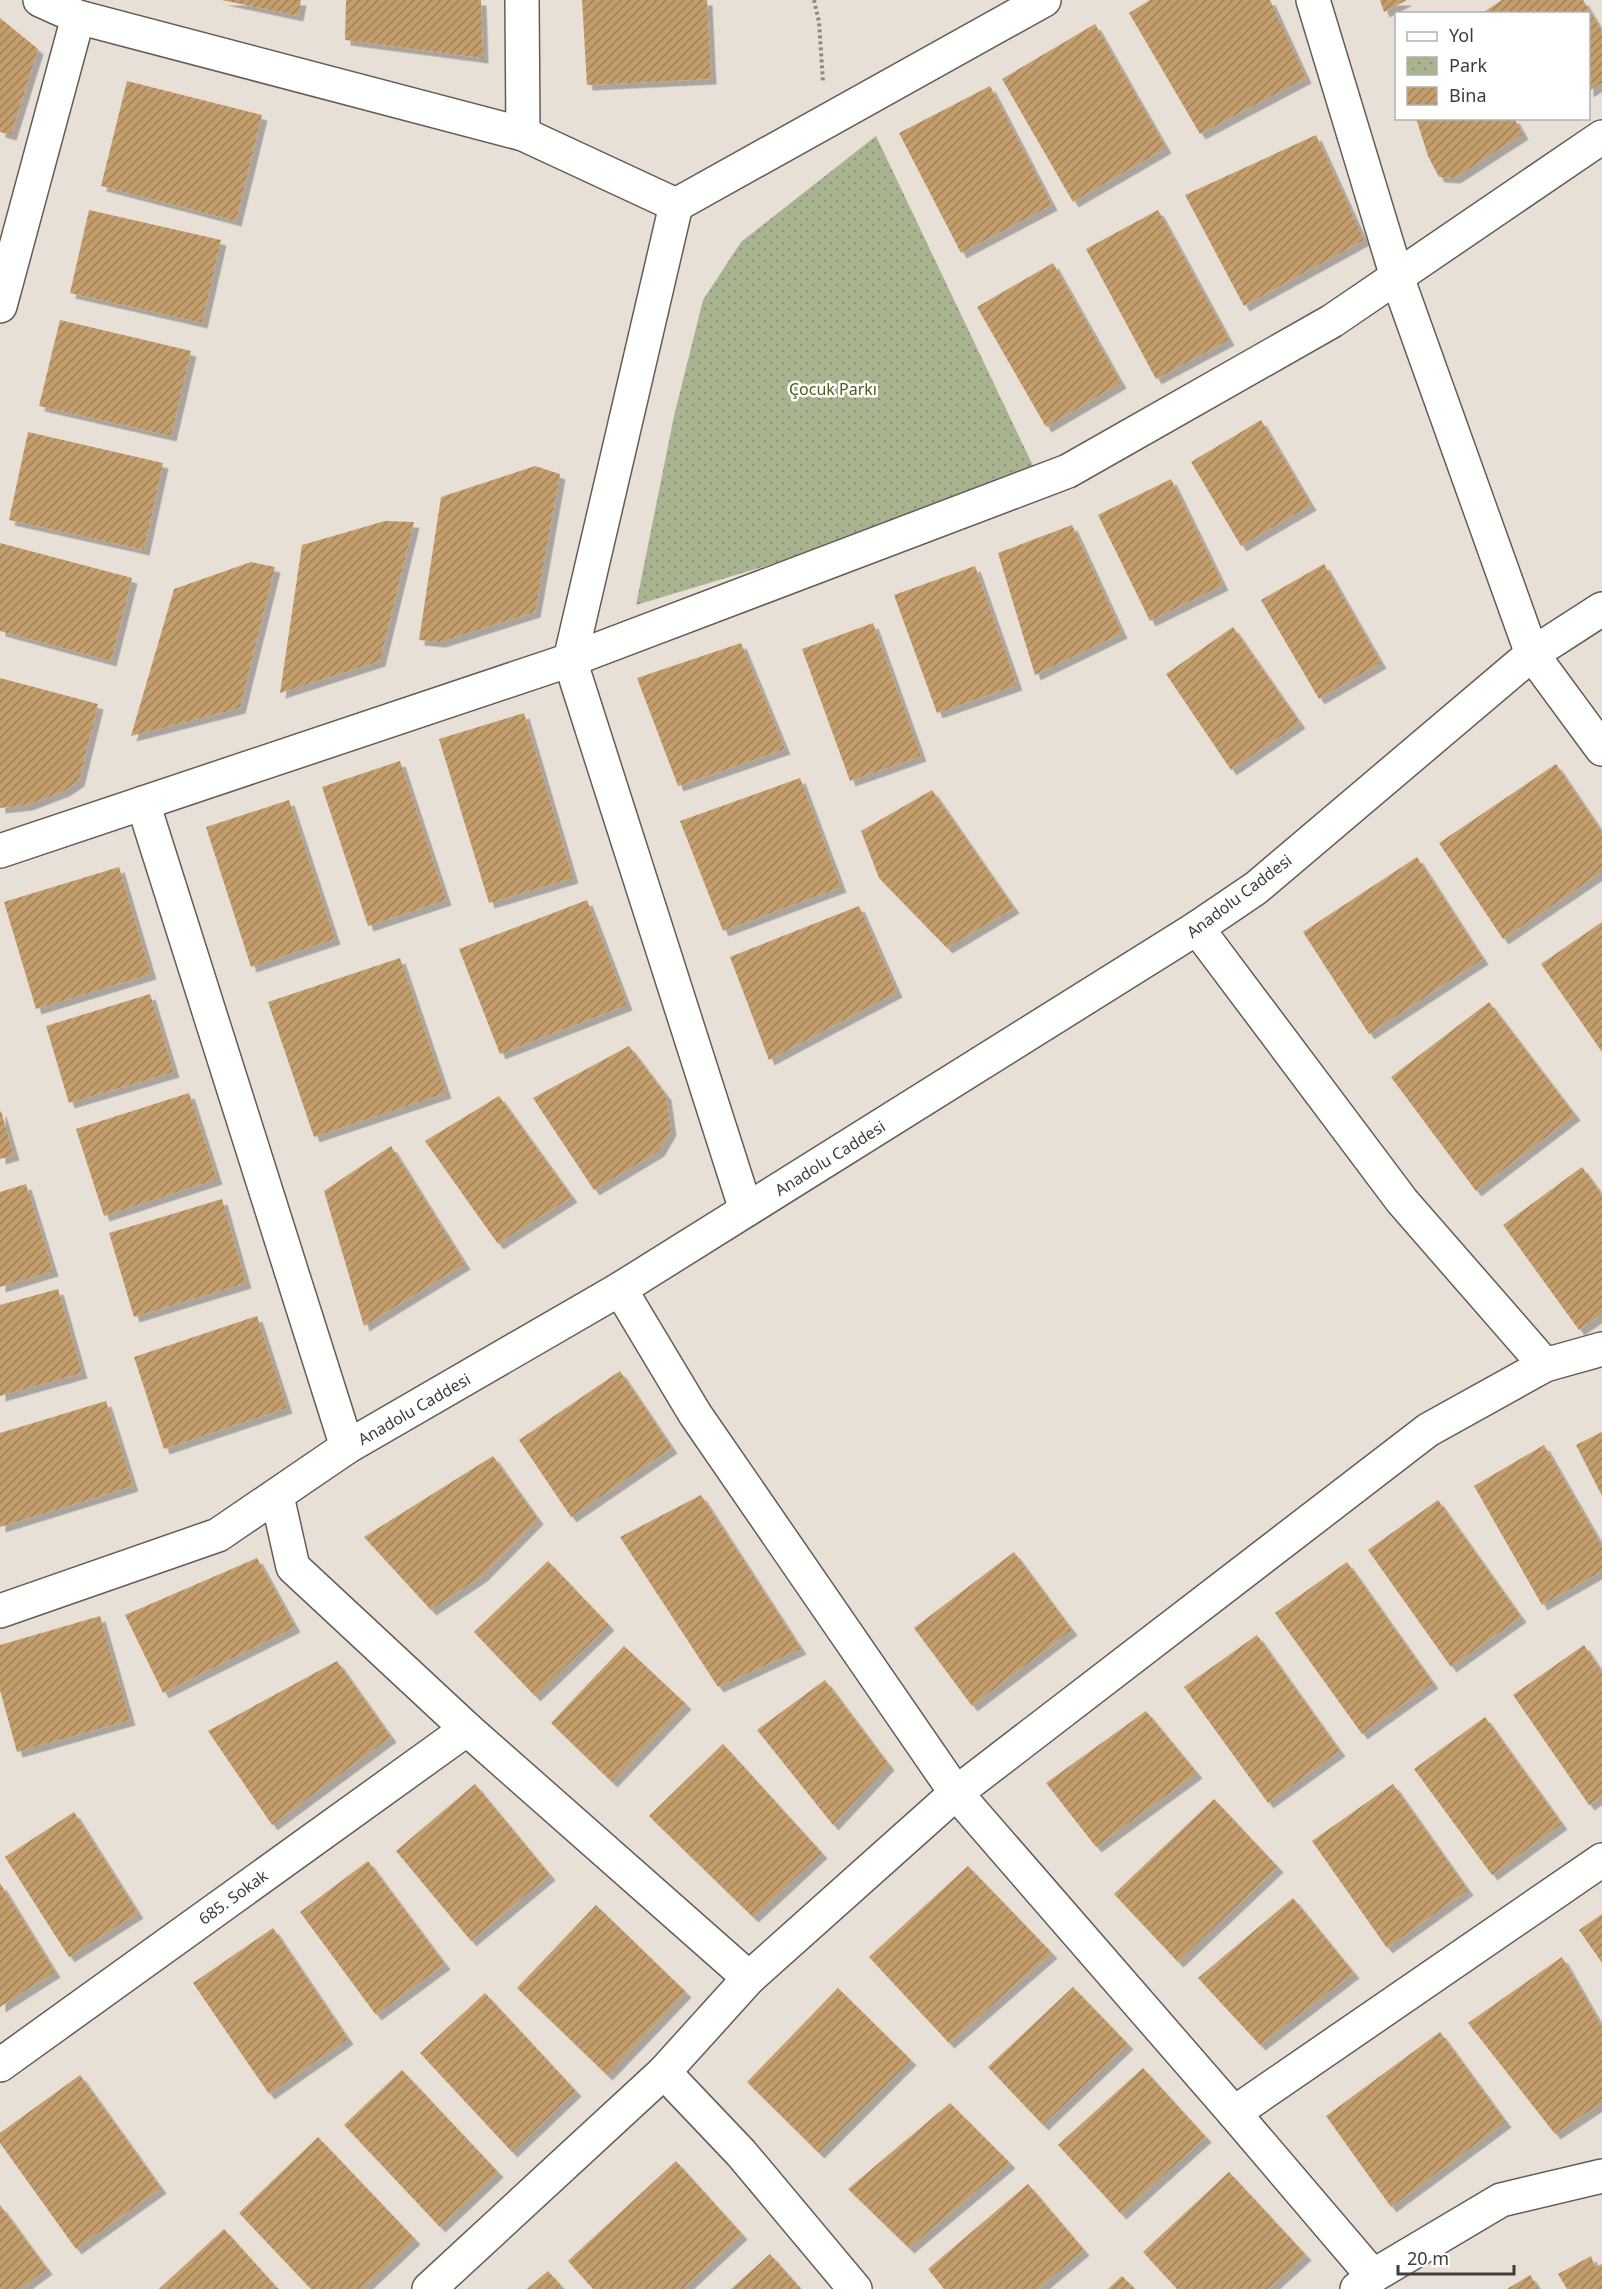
<svg xmlns="http://www.w3.org/2000/svg" width="1602" height="2289" font-family="'Noto Sans',sans-serif">
<style>
.park{fill:url(#park-dots)}
.building{fill:url(#building-hatch);filter:url(#shadow)}
.lines{fill:none;stroke-linecap:round;stroke-linejoin:round}
.minor-casing{stroke:#645d55;stroke-width:36}
.path{stroke:#8f8a84;stroke-width:4;stroke-dasharray:3 3;stroke-linecap:butt}
.minor{stroke:#fff;stroke-width:33}
.labels{text-anchor:middle;stroke-width:5;stroke-linejoin:round;paint-order:stroke}
.park-label{font-size:16px;fill:#4b5a1d;stroke:#fff}
.street-label{font-size:16px;fill:#3f3c39;stroke:#fff}
</style>
<defs>
<pattern id="park-dots" width="8" height="8" patternUnits="userSpaceOnUse" patternTransform="scale(1.5)"><rect width="8" height="8" fill="#a8b48f"/><path d="M2 2h.1M6 6h.1" fill="none" stroke="#8a9476" stroke-width="1.8" stroke-linecap="round"/></pattern>
<pattern id="building-hatch" width="6" height="6" patternUnits="userSpaceOnUse" patternTransform="scale(1.5)"><rect width="6" height="6" fill="#c49e6c"/><path d="M-1 1l2-2M0 6l6-6M5 7l2-2" fill="none" stroke="#a1825a"/></pattern>
<filter id="shadow"><feDropShadow dx="5.5" dy="5.5" stdDeviation="0" flood-color="#0004"/></filter>
</defs>
<rect width="100%" height="100%" fill="#e8e0d7"/>
<polygon class="park" points="876,136 1035,470 849,541 636,605 674,416 703,300 741,242"/>
<g class="building">
<polygon points="222,0 301,0 298,16"/>
<polygon points="346,0 481,0 483,58 345,40"/>
<polygon points="582,0 707,0 711,79 587,85"/>
<polygon points="1150,0 1270,0 1306,78 1200,134 1129,13"/>
<polygon points="1380,0 1407,0 1384,12"/>
<polygon points="1502,0 1583,0 1602,31 1602,83 1588,92 1588,14 1481,14"/>
<polygon points="0,18 38,49 11,135 0,132"/>
<polygon points="1095,24 1166,148 1073,202 1002,79"/>
<polygon points="127,81 262,115 236,221 101,186"/>
<polygon points="990,86 1052,205 961,253 899,133"/>
<polygon points="1416,118 1514,118 1523,134 1455,178 1439,177 1428,156"/>
<polygon points="1316,135 1364,240 1244,306 1185,195"/>
<polygon points="89,210 221,240 202,323 70,293"/>
<polygon points="1158,210 1229,340 1156,379 1086,249"/>
<polygon points="1053,263 1121,383 1046,427 977,307"/>
<polygon points="60,320 191,351 171,436 39,406"/>
<polygon points="1261,420 1311,505 1241,546 1191,462"/>
<polygon points="28,432 163,463 144,550 9,520"/>
<polygon points="535,466 560,474 535,612 440,642 419,640 441,497"/>
<polygon points="1171,479 1223,585 1150,621 1098,515"/>
<polygon points="385,521 414,522 380,661 280,693 302,545"/>
<polygon points="1072,525 1122,633 1035,675 998,553"/>
<polygon points="0,543 132,578 111,661 0,631"/>
<polygon points="251,562 275,567 240,708 131,736 174,589"/>
<polygon points="1324,564 1381,663 1319,699 1261,600"/>
<polygon points="975,566 1017,685 937,713 894,595"/>
<polygon points="873,623 921,756 850,781 802,649"/>
<polygon points="1233,627 1300,723 1231,770 1166,674"/>
<polygon points="741,643 785,749 678,786 637,678"/>
<polygon points="0,678 98,704 79,781 64,791 27,805 0,808"/>
<polygon points="524,713 573,878 489,903 439,739"/>
<polygon points="400,761 446,900 368,926 322,787"/>
<polygon points="1556,764 1602,832 1602,872 1503,939 1439,843"/>
<polygon points="800,778 841,887 723,931 680,821"/>
<polygon points="932,790 1014,908 947,948 879,878 861,831"/>
<polygon points="289,800 335,939 251,967 206,827"/>
<polygon points="1417,857 1483,959 1369,1034 1303,932"/>
<polygon points="119,867 151,974 36,1009 4,902"/>
<polygon points="587,900 627,1005 500,1054 459,949"/>
<polygon points="859,906 897,992 769,1060 730,957"/>
<polygon points="1602,922 1602,1052 1541,964"/>
<polygon points="400,958 446,1093 314,1137 268,1002"/>
<polygon points="150,994 174,1072 69,1103 46,1026"/>
<polygon points="1489,1002 1575,1115 1476,1191 1391,1077"/>
<polygon points="629,1046 666,1095 671,1130 659,1151 594,1190 533,1098"/>
<polygon points="189,1093 217,1179 104,1216 76,1129"/>
<polygon points="499,1096 572,1197 498,1244 425,1141"/>
<polygon points="1,1111 14,1155 0,1159 0,1112"/>
<polygon points="391,1146 465,1264 364,1326 324,1191"/>
<polygon points="1582,1167 1602,1195 1602,1314 1579,1330 1503,1225"/>
<polygon points="26,1184 53,1271 0,1287 0,1192"/>
<polygon points="222,1199 246,1283 134,1317 109,1233"/>
<polygon points="58,1289 82,1373 0,1396 0,1305"/>
<polygon points="257,1316 287,1408 164,1449 134,1357"/>
<polygon points="620,1371 672,1448 571,1517 519,1440"/>
<polygon points="106,1401 133,1486 0,1527 0,1433"/>
<polygon points="1602,1432 1602,1496 1576,1445"/>
<polygon points="1544,1445 1602,1546 1602,1571 1542,1605 1474,1486"/>
<polygon points="493,1456 538,1519 482,1576 431,1610 364,1537"/>
<polygon points="701,1495 801,1649 718,1687 620,1537"/>
<polygon points="1438,1500 1521,1617 1451,1667 1368,1550"/>
<polygon points="1014,1552 1072,1630 972,1706 914,1628"/>
<polygon points="257,1558 295,1627 163,1693 125,1615"/>
<polygon points="548,1561 609,1625 535,1696 474,1632"/>
<polygon points="1347,1562 1433,1683 1362,1734 1275,1613"/>
<polygon points="100,1616 130,1720 17,1752 0,1690 0,1645"/>
<polygon points="1257,1635 1340,1751 1268,1803 1184,1687"/>
<polygon points="1584,1645 1602,1672 1602,1796 1589,1805 1513,1695"/>
<polygon points="624,1646 686,1704 612,1782 551,1723"/>
<polygon points="337,1661 391,1737 272,1825 208,1731"/>
<polygon points="825,1680 889,1765 833,1825 757,1730"/>
<polygon points="1146,1711 1197,1773 1096,1847 1046,1783"/>
<polygon points="1485,1717 1562,1824 1492,1875 1414,1769"/>
<polygon points="723,1744 822,1853 753,1917 649,1816"/>
<polygon points="475,1784 550,1875 471,1941 396,1851"/>
<polygon points="1393,1784 1468,1890 1387,1948 1312,1841"/>
<polygon points="1214,1799 1278,1867 1178,1962 1114,1894"/>
<polygon points="74,1812 138,1913 69,1957 5,1857"/>
<polygon points="368,1861 445,1964 376,2015 300,1912"/>
<polygon points="968,1866 1052,1953 949,2043 869,1957"/>
<polygon points="0,1883 55,1972 0,2007"/>
<polygon points="1293,1898 1354,1973 1260,2045 1198,1978"/>
<polygon points="596,1905 686,1992 607,2075 517,1988"/>
<polygon points="1602,1914 1602,1963 1579,1930"/>
<polygon points="273,1928 348,2039 269,2094 193,1983"/>
<polygon points="1562,1957 1602,2027 1602,2103 1555,2134 1468,2023"/>
<polygon points="1073,1987 1128,2044 1043,2125 988,2067"/>
<polygon points="838,1988 911,2060 819,2153 747,2082"/>
<polygon points="485,1993 576,2091 512,2152 420,2053"/>
<polygon points="1440,2032 1506,2122 1391,2207 1326,2116"/>
<polygon points="1143,2068 1206,2137 1121,2214 1058,2145"/>
<polygon points="402,2070 498,2172 440,2227 344,2125"/>
<polygon points="80,2075 161,2188 76,2249 0,2143 0,2133"/>
<polygon points="950,2103 1010,2163 909,2248 848,2189"/>
<polygon points="318,2137 415,2239 362,2289 311,2289 239,2213"/>
<polygon points="676,2161 742,2234 683,2289 593,2289 568,2261"/>
<polygon points="1229,2172 1306,2255 1269,2289 1177,2289 1143,2252"/>
<polygon points="1028,2184 1084,2250 1038,2289 944,2289 928,2269"/>
<polygon points="0,2205 47,2269 20,2289 0,2289"/>
<polygon points="224,2229 278,2289 159,2289"/>
<polygon points="770,2254 801,2289 731,2289"/>
<polygon points="1591,2256 1595,2267 1602,2264 1602,2289 1567,2289 1558,2274"/>
<polygon points="548,2271 564,2289 527,2289"/>
<polygon points="1530,2275 1539,2289 1507,2289"/>
<polygon points="1122,2276 1135,2289 1108,2289"/>
</g>
<g class="lines">
<defs>
<g id="minor">
<polyline points="40,0 78,17 523,134 676,205"/>
<polyline points="522,0 523,134"/>
<polyline points="1313,0 1397,277 1532,654 1602,749"/>
<polyline points="0,306 78,17"/>
<polyline points="143,803 347,1447"/>
<polyline points="0,851 570,660 1068,471 1332,321 1602,137"/>
<polyline points="1197,928 1402,1201 1545,1365"/>
<polyline points="746,1210 570,660 676,205 1044,0"/>
<polyline points="620,1289 695,1414 956,1793 1234,2113 1373,2276"/>
<polyline points="277,1496 293,1567 467,1729 749,1978"/>
<polyline points="0,1611 218,1535 347,1447 620,1289 1197,928 1256,888 1532,654 1602,609"/>
<polyline points="0,2065 467,1729"/>
<polyline points="664,2072 741,2153 855,2289"/>
<polyline points="1234,2113 1602,1860"/>
<polyline points="429,2289 664,2072 749,1978 956,1793 1428,1430 1545,1365 1602,1349"/>
<polyline points="1357,2289 1373,2276 1501,2200 1602,2176"/>
</g>
</defs>
<use href="#minor" class="minor-casing"/>
<polyline class="path" points="814,0 819,22 823,82"/>
<use href="#minor" class="minor"/>
</g>
<g class="labels">
<g class="park-label">
<text x="833" y="395">Çocuk Parkı</text>
</g>
<g class="street-label">
<text transform="translate(1239 896) rotate(-37)" y="6">Anadolu Caddesi</text>
<text transform="translate(830 1158) rotate(-32)" y="6">Anadolu Caddesi</text>
<text transform="translate(414 1409) rotate(-30)" y="6">Anadolu Caddesi</text>
<text transform="translate(233 1897) rotate(-36)" y="6">685. Sokak</text>
</g>
</g>
<rect x="1395" y="12" width="195" height="108" fill="#ffffff" stroke="#b2b1b0" stroke-width="1.5"/>
<rect x="1407" y="32" width="30" height="9" fill="#ffffff" stroke="#b2b1b0" stroke-width="1.5"/>
<text x="1449" y="42" font-size="18" fill="#3f3c39">Yol</text>
<rect x="1407" y="57" width="30" height="18" fill="url(#park-dots)" stroke="#b2b1b0" stroke-width="1.5"/>
<text x="1449" y="72" font-size="18" fill="#3f3c39">Park</text>
<rect x="1407" y="87" width="30" height="18" fill="url(#building-hatch)" stroke="#b2b1b0" stroke-width="1.5"/>
<text x="1449" y="102" font-size="18" fill="#3f3c39">Bina</text>
<path d="M1398 2265v9h116v-9" fill="none" stroke="#3f3c39" stroke-width="3"/>
<text x="1407" y="2265" font-size="18" fill="#3f3c39" stroke="#ffffff" stroke-width="4.5" paint-order="stroke">20 m</text>
</svg>
